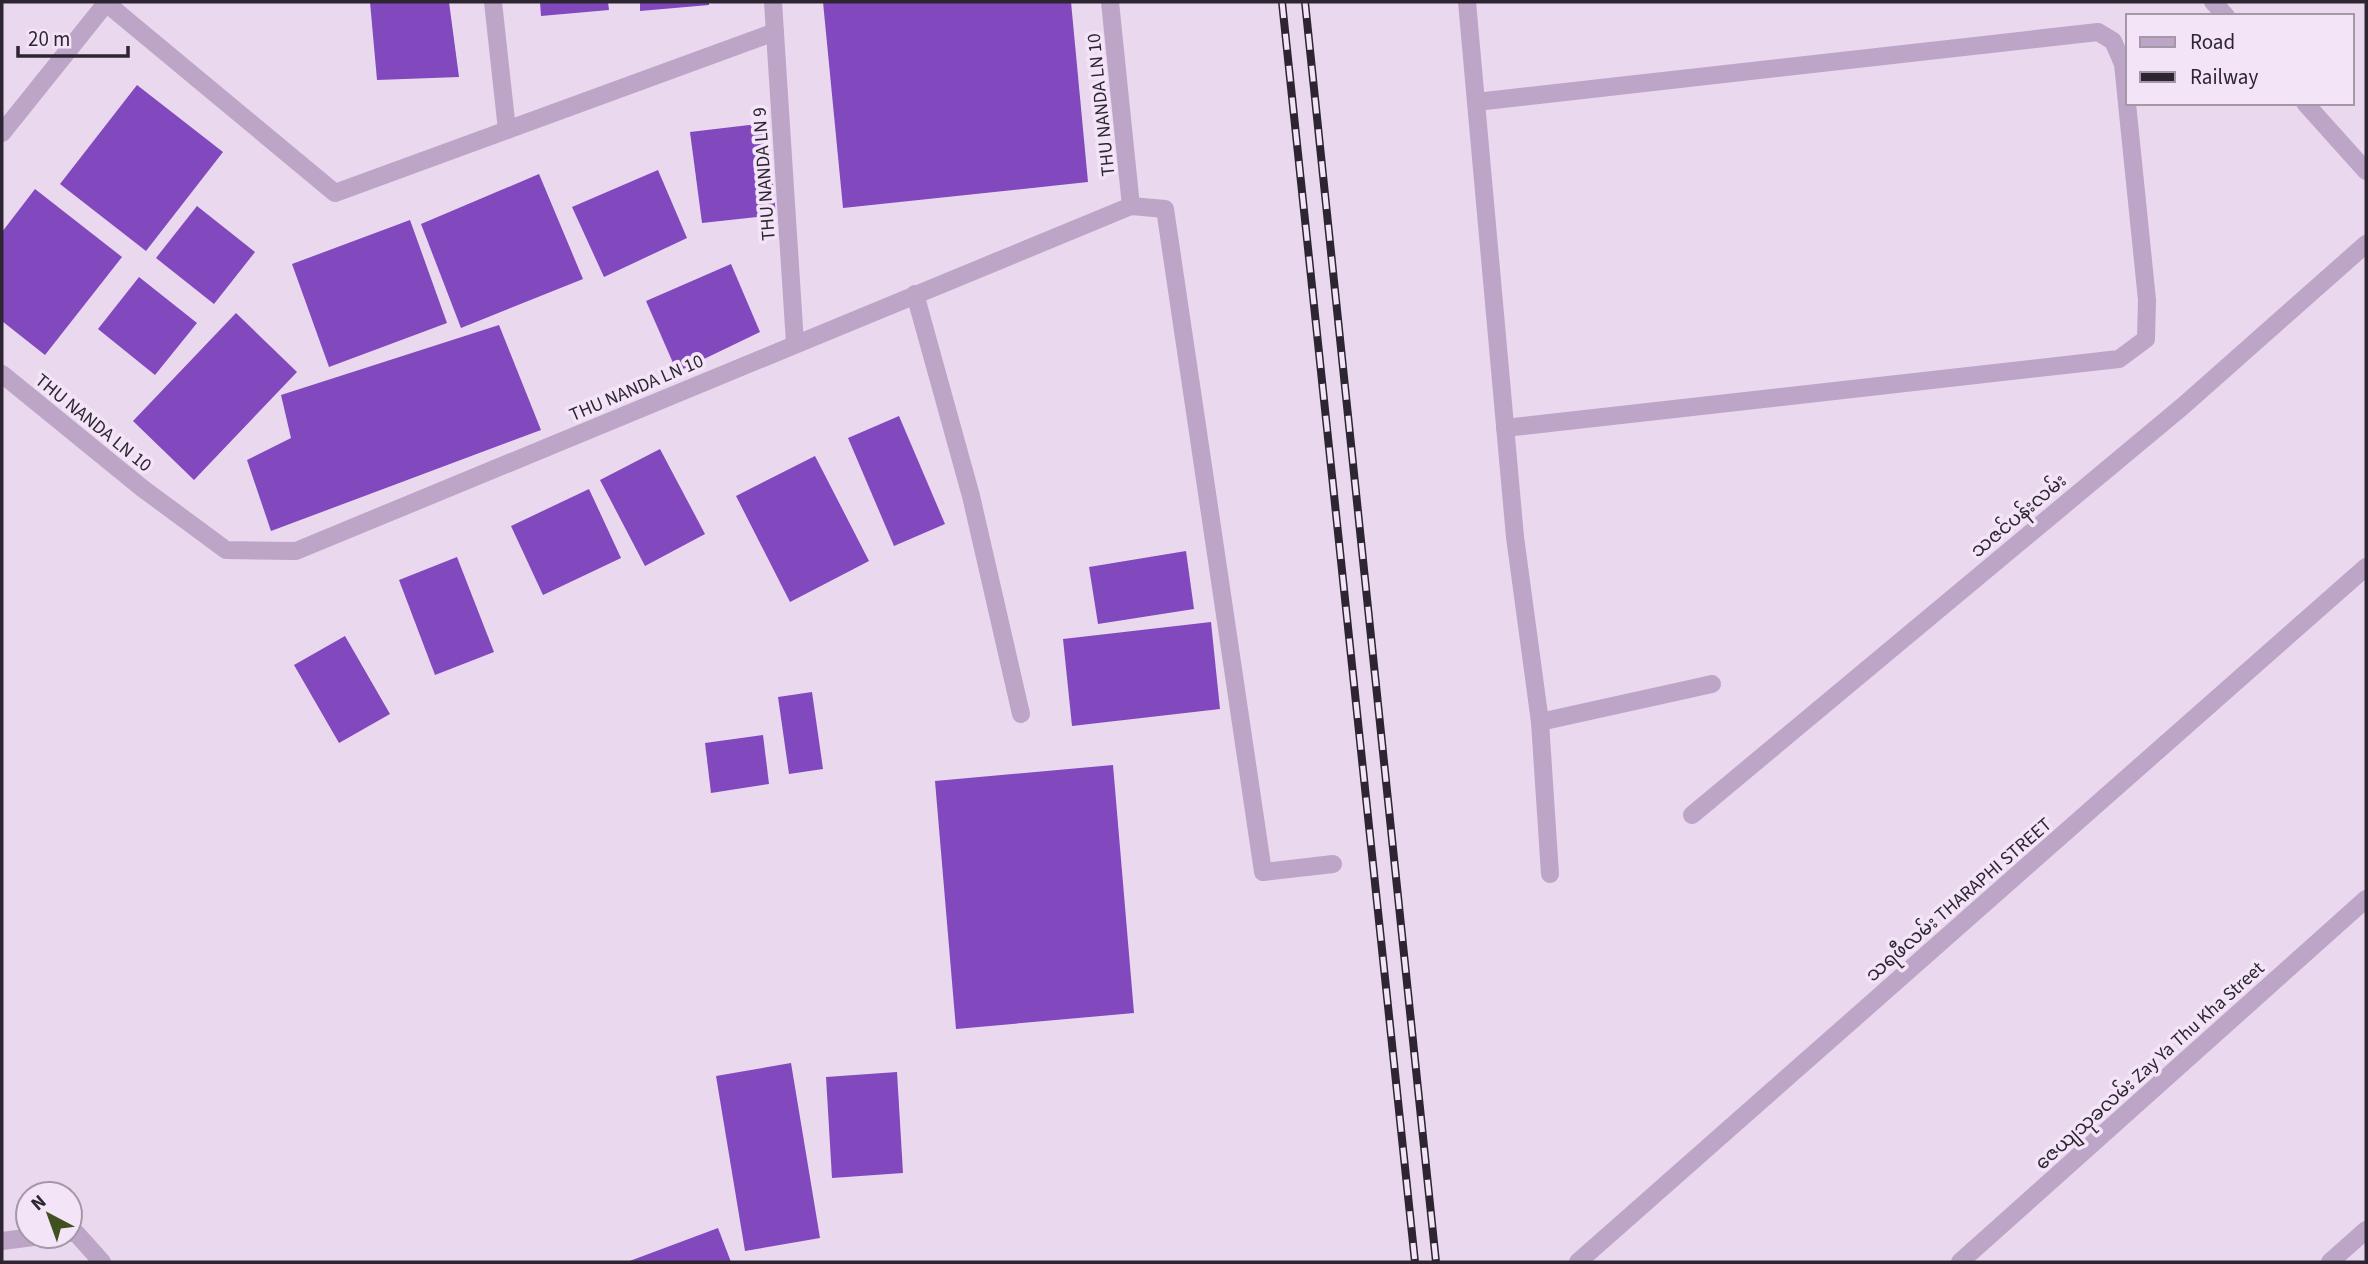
<svg xmlns="http://www.w3.org/2000/svg" width="2368" height="1264" font-family="'Source Sans 3','Noto Sans Myanmar',sans-serif">
<style>
.building{fill:#8248bd}
.lines{fill:none;stroke-linecap:round;stroke-linejoin:round}
.service{stroke:#bca5c6;stroke-width:18}
.minor{stroke:#bca5c6;stroke-width:18}
.rail-casing{stroke:#2d2632;stroke-width:8}
.rail{stroke:#f3e4f7;stroke-width:5;stroke-dasharray:16;stroke-linecap:butt}
.labels{text-anchor:middle;stroke-width:7;stroke-linejoin:round;paint-order:stroke}
.street-label{font-size:19px;fill:#2d2632;stroke:#f3e4f7}
</style>
<rect width="100%" height="100%" fill="#ead8ef"/>
<g class="building">
<polygon points="370,2 449,2 459,77 377,80"/>
<polygon points="540,2 608,2 609,10 541,16"/>
<polygon points="640,2 709,2 709,5 640,11"/>
<polygon points="823,2 1071,2 1088,182 843,208"/>
<polygon points="137,85 223,152 146,251 60,184"/>
<polygon points="767,123 776,215 702,223 690,132"/>
<polygon points="658,170 687,238 604,277 572,207"/>
<polygon points="539,174 583,279 461,328 421,224"/>
<polygon points="35,189 122,257 45,355 2,321 2,232"/>
<polygon points="197,206 255,252 214,304 156,258"/>
<polygon points="410,220 447,323 329,367 292,264"/>
<polygon points="731,264 760,332 677,372 646,301"/>
<polygon points="139,277 197,323 155,375 98,329"/>
<polygon points="236,313 297,372 194,480 133,421"/>
<polygon points="499,325 541,430 271,531 247,460 291,438 281,395"/>
<polygon points="899,416 945,524 894,546 848,438"/>
<polygon points="660,449 705,534 645,566 600,480"/>
<polygon points="815,456 869,561 790,602 736,496"/>
<polygon points="589,489 621,558 543,595 511,526"/>
<polygon points="1186,551 1194,609 1098,624 1089,567"/>
<polygon points="457,557 494,652 435,675 399,580"/>
<polygon points="1211,622 1220,709 1072,726 1063,639"/>
<polygon points="345,636 390,714 339,743 294,665"/>
<polygon points="812,692 823,769 789,774 778,697"/>
<polygon points="763,735 769,784 711,793 705,743"/>
<polygon points="1113,765 1134,1013 956,1029 935,781"/>
<polygon points="791,1063 820,1238 745,1251 716,1076"/>
<polygon points="897,1072 903,1173 832,1178 826,1077"/>
<polygon points="718,1228 731,1262 627,1262"/>
</g>
<g class="lines">
<polyline class="service" points="915,294 971,496 1021,714"/>
<g class="minor">
<polyline points="105,2 335,193 775,32"/>
<polyline points="493,2 507,130"/>
<polyline points="773,2 795,343"/>
<polyline points="1467,2 1515,537 1540,722 1550,874"/>
<polyline points="2213,2 2226,16"/>
<polyline points="1476,102 2098,32 2113,41 2123,64 2147,300 2146,339 2119,359 1505,428"/>
<polyline points="2305,103 2366,171"/>
<polyline points="2,133 107,2"/>
<polyline points="1131,206 1165,209 1263,872 1333,864"/>
<polyline points="2,374 142,488 226,550 296,551 1131,206 1110,2"/>
<polyline points="1540,722 1712,684"/>
<polyline points="1692,815 2183,406 2366,244"/>
<polyline points="70,1233 76,1233 102,1262"/>
<polyline points="2,1241 41,1236"/>
<polyline points="1578,1262 2366,567"/>
<polyline points="1960,1262 2366,899"/>
<polyline points="2330,1262 2366,1230"/>
</g>
<defs>
<g id="rail">
<polyline points="1282,2 1415,1262"/>
<polyline points="1305,2 1436,1262"/>
</g>
</defs>
<use href="#rail" class="rail-casing"/>
<use href="#rail" class="rail"/>
</g>
<g class="labels">
<g class="street-label">
<text transform="translate(1100 105) rotate(-96)" y="7">THU NANDA LN 10</text>
<text transform="translate(763 174) rotate(-94)" y="7">THU NANDA LN 9</text>
<text transform="translate(636 387) rotate(-23)" y="7">THU NANDA LN 10</text>
<text transform="translate(94 422) rotate(39)" y="7">THU NANDA LN 10</text>
<text transform="translate(2018 515) rotate(-40)" y="7">သဇင်ပန်းလမ်း</text>
<text transform="translate(1958 899) rotate(-41)" y="7">သရဖီလမ်း THARAPHI STREET</text>
<text transform="translate(2149 1065) rotate(-42)" y="7">ဇေယျသုခလမ်း Zay Ya Thu Kha Street</text>
</g>
</g>
<rect width="2368" height="1264" fill="none" stroke="#2d2632" stroke-width="7"/>
<rect x="2126" y="14" width="228" height="91" fill="#f3e4f7" stroke="#a498a8" stroke-width="2"/>
<rect x="2140" y="37" width="35" height="10" fill="#bca5c6" stroke="#a498a8" stroke-width="2"/>
<text x="2190" y="49" font-size="21" fill="#2d2632">Road</text>
<rect x="2140" y="72" width="35" height="10" fill="#2d2632" stroke="#a498a8" stroke-width="2"/>
<text x="2190" y="84" font-size="21" fill="#2d2632">Railway</text>
<g transform="translate(49 1215) rotate(319)"><circle r="33" fill="#f3e4f7" stroke="#a498a8" stroke-width="2"/>
<path d="M0-5L12 26L0 18L-12 26Z" fill="#41501f"/>
<text y="-10" font-size="19" font-weight="bold" text-anchor="middle" fill="#2d2632">N</text>
</g>
<path d="M18 46v10h110v-10" fill="none" stroke="#2d2632" stroke-width="3.5"/>
<text x="28" y="46" font-size="21" fill="#2d2632" stroke="#f3e4f7" stroke-width="5" paint-order="stroke">20 m</text>
</svg>
